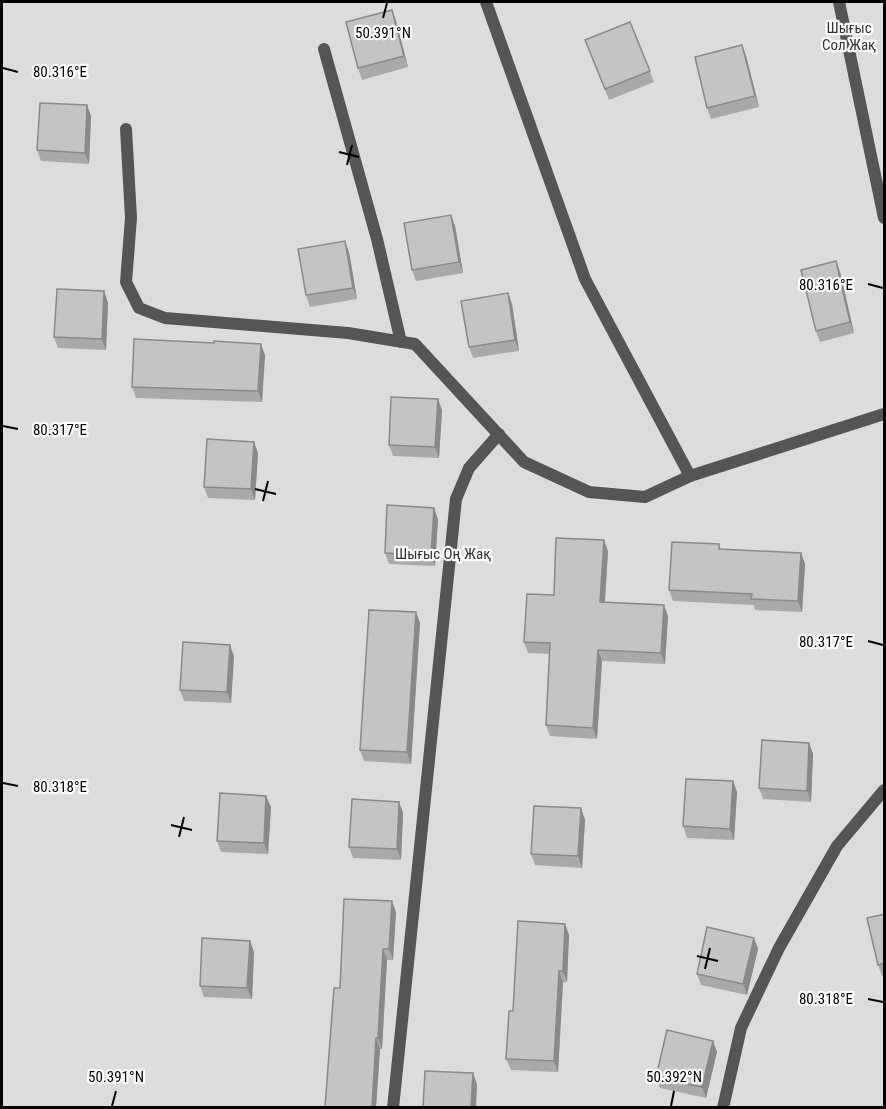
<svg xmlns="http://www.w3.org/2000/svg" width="886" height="1109" font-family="'Roboto Condensed',sans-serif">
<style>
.green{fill:#dcdcdc}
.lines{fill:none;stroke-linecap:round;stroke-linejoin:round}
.service{stroke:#555;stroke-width:12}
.tertiary{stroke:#555;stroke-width:12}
.wall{fill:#a9a9a9}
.shaded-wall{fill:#898989}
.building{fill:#c4c4c4;stroke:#898989;stroke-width:1.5}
.ticks{fill:none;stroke:#000;stroke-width:2}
.labels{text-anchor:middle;stroke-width:4.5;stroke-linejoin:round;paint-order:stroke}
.park-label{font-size:15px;fill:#333;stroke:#fff}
.ticks-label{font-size:15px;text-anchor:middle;fill:#000;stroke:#fff;stroke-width:4.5;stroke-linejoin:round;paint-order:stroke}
</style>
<rect width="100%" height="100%" fill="#fff"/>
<polygon class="green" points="2,2 884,2 884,1107 2,1108"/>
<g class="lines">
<g class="service">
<polyline points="486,2 585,279 690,476 884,414"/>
<polyline points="324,49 377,239 401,342"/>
<polyline points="126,129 131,218 126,282 139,308 165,318 348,333 415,344 524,462 589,492 645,497 690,476"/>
<polyline points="393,1108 456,499 469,468 499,434"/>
<polyline points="723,1108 741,1028 779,948 837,846 884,790"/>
</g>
<polyline class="tertiary" points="839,2 884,218"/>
</g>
<g class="wall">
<polygon points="392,10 396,21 408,67 362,80 358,68"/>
<polygon points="630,22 654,82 609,100 585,40"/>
<polygon points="746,56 759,107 711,119 707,108"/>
<polygon points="87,105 91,116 89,164 41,161 37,150"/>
<polygon points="455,226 463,273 416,281 412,270"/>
<polygon points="349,252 357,299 310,307 306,295"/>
<polygon points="836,261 840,272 854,333 820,342 816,331"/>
<polygon points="104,291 108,303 106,350 58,348 54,337"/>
<polygon points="508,293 512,304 519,351 473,358 469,347"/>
<polygon points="265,355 262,402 136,398 132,387"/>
<polygon points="442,410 439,458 393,456 389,445"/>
<polygon points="258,453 255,500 208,498 204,487"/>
<polygon points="438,519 435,566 389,564 385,553"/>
<polygon points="719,544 721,549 801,553 805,564 802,612 755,610 754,605 673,601 669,590"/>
<polygon points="608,551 605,602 668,616 665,664 602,661 597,739 550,736 546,725 550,654 528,653 524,642 554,595"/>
<polygon points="416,612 420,623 411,764 364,761 360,750"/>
<polygon points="234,656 231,703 184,701 180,690"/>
<polygon points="809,743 813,754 811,802 763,799 759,788"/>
<polygon points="733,781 737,792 734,840 687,838 683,826"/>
<polygon points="266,796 271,807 268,854 221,852 217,841"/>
<polygon points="399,802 403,813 401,860 353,858 349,847"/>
<polygon points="581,808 585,820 582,868 535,865 531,854"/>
<polygon points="396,912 393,960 387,960 382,1049 380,1049 376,1107 325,1107 340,988"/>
<polygon points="885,914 885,975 882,976 878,965"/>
<polygon points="565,924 569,935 567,982 563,982 558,1072 511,1070 506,1059 513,1011"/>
<polygon points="754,938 758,949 747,995 701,985 697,974"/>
<polygon points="254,952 252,999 204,997 200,986"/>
<polygon points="713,1041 717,1052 706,1098 660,1088 656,1077"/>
</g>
<g class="shaded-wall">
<polygon points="392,10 396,21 408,67 404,56"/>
<polygon points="742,45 746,56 759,107 755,96"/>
<polygon points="87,105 91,116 89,164 85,153"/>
<polygon points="451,215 455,226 463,273 459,262"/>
<polygon points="345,241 349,252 357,299 353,288"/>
<polygon points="836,261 840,272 854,333 850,322"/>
<polygon points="104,291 108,303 106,350 102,339"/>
<polygon points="508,293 512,304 519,351 515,340"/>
<polygon points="261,344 265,355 262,402 258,391"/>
<polygon points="438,399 442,410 439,458 435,447"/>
<polygon points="254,442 258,453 255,500 251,489"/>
<polygon points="434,508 438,519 435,566 431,555"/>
<polygon points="604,540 608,551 604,613 600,602"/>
<polygon points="801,553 805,564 802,612 798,601"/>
<polygon points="664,605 668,616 665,664 661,653"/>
<polygon points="416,612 420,623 411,764 407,752"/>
<polygon points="230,645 234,656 231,703 227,692"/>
<polygon points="598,650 602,661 597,739 593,728"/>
<polygon points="809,743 813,754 811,802 807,791"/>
<polygon points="733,781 737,792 734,840 730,829"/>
<polygon points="266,796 271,807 268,854 264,843"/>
<polygon points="399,802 403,813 401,860 397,849"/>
<polygon points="581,808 585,820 582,868 578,856"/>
<polygon points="392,901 396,912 393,960 389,949"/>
<polygon points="565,924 569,935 567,982 563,971"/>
<polygon points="754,938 758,949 747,995 743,984"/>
<polygon points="250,941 254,952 252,999 247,988"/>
<polygon points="383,949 387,960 382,1049 378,1038"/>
<polygon points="559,971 563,982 558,1072 554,1061"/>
<polygon points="376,1038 380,1049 376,1107 372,1107"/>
<polygon points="713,1041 717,1052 706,1098 702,1087"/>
<polygon points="473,1073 477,1084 476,1107 471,1107"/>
</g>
<g class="building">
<polygon points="392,10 404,56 358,68 346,22"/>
<polygon points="630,22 650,71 605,89 585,40"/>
<polygon points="742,45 755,96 707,108 695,57"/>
<polygon points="40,103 87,105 85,153 37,150"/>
<polygon points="451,215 459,262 412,270 404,223"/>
<polygon points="345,241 353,288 306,295 298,249"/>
<polygon points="836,261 850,322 816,331 801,270"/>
<polygon points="57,289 104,291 102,339 54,337"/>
<polygon points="508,293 515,340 469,347 461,301"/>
<polygon points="134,339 214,343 214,341 261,344 258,391 132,387"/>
<polygon points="391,397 438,399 435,447 389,445"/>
<polygon points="207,439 254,442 251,489 204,487"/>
<polygon points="387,505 434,508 431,555 385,553"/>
<polygon points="556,538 604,540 600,602 664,605 661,653 598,650 593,728 546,725 550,643 524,642 527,594 554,595"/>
<polygon points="672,542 719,544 719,549 801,553 798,601 751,599 752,594 669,590"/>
<polygon points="369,610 416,612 407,752 360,750"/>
<polygon points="183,642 230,645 227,692 180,690"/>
<polygon points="762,740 809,743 807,791 759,788"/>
<polygon points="686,779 733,781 730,829 683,826"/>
<polygon points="220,793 266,796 264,843 217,841"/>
<polygon points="352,799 399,802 397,849 349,847"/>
<polygon points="534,806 581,808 578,856 531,854"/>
<polygon points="344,899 392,901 389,949 383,949 378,1038 376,1038 372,1107 325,1107 334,988 340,988"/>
<polygon points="885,914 885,963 878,965 867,918"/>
<polygon points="518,921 565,924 563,971 559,971 554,1061 506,1059 509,1011 513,1011"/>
<polygon points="707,927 754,938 743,984 697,974"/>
<polygon points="202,938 250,941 247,988 200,986"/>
<polygon points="667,1030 713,1041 702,1087 656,1077"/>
<polygon points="425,1071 473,1073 471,1107 423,1107"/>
</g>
<path class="ticks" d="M383,18L387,3M3,68L18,72M339,152L359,157M347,165L352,145M868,284L883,288M3,426L18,429M255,489L276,494M263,501L268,481M868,641L883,645M3,783L18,786M171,825L192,830M179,837L184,817M697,956L718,961M705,969L710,948M868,999L883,1002M112,1106L116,1091M671,1106L674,1091"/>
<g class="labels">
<g class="park-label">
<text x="849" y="33">Шығыс<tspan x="849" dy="17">Сол Жақ</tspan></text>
<text x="443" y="559">Шығыс Оң Жақ</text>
</g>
</g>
<g class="ticks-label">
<text x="383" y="38">50.391°N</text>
<text x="60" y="77">80.316°E</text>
<text x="826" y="290">80.316°E</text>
<text x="60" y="435">80.317°E</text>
<text x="826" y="647">80.317°E</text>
<text x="60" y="792">80.318°E</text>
<text x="826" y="1004">80.318°E</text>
<text x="116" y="1082">50.391°N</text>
<text x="674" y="1082">50.392°N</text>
</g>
<rect width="886" height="1109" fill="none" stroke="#000000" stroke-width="6"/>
</svg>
